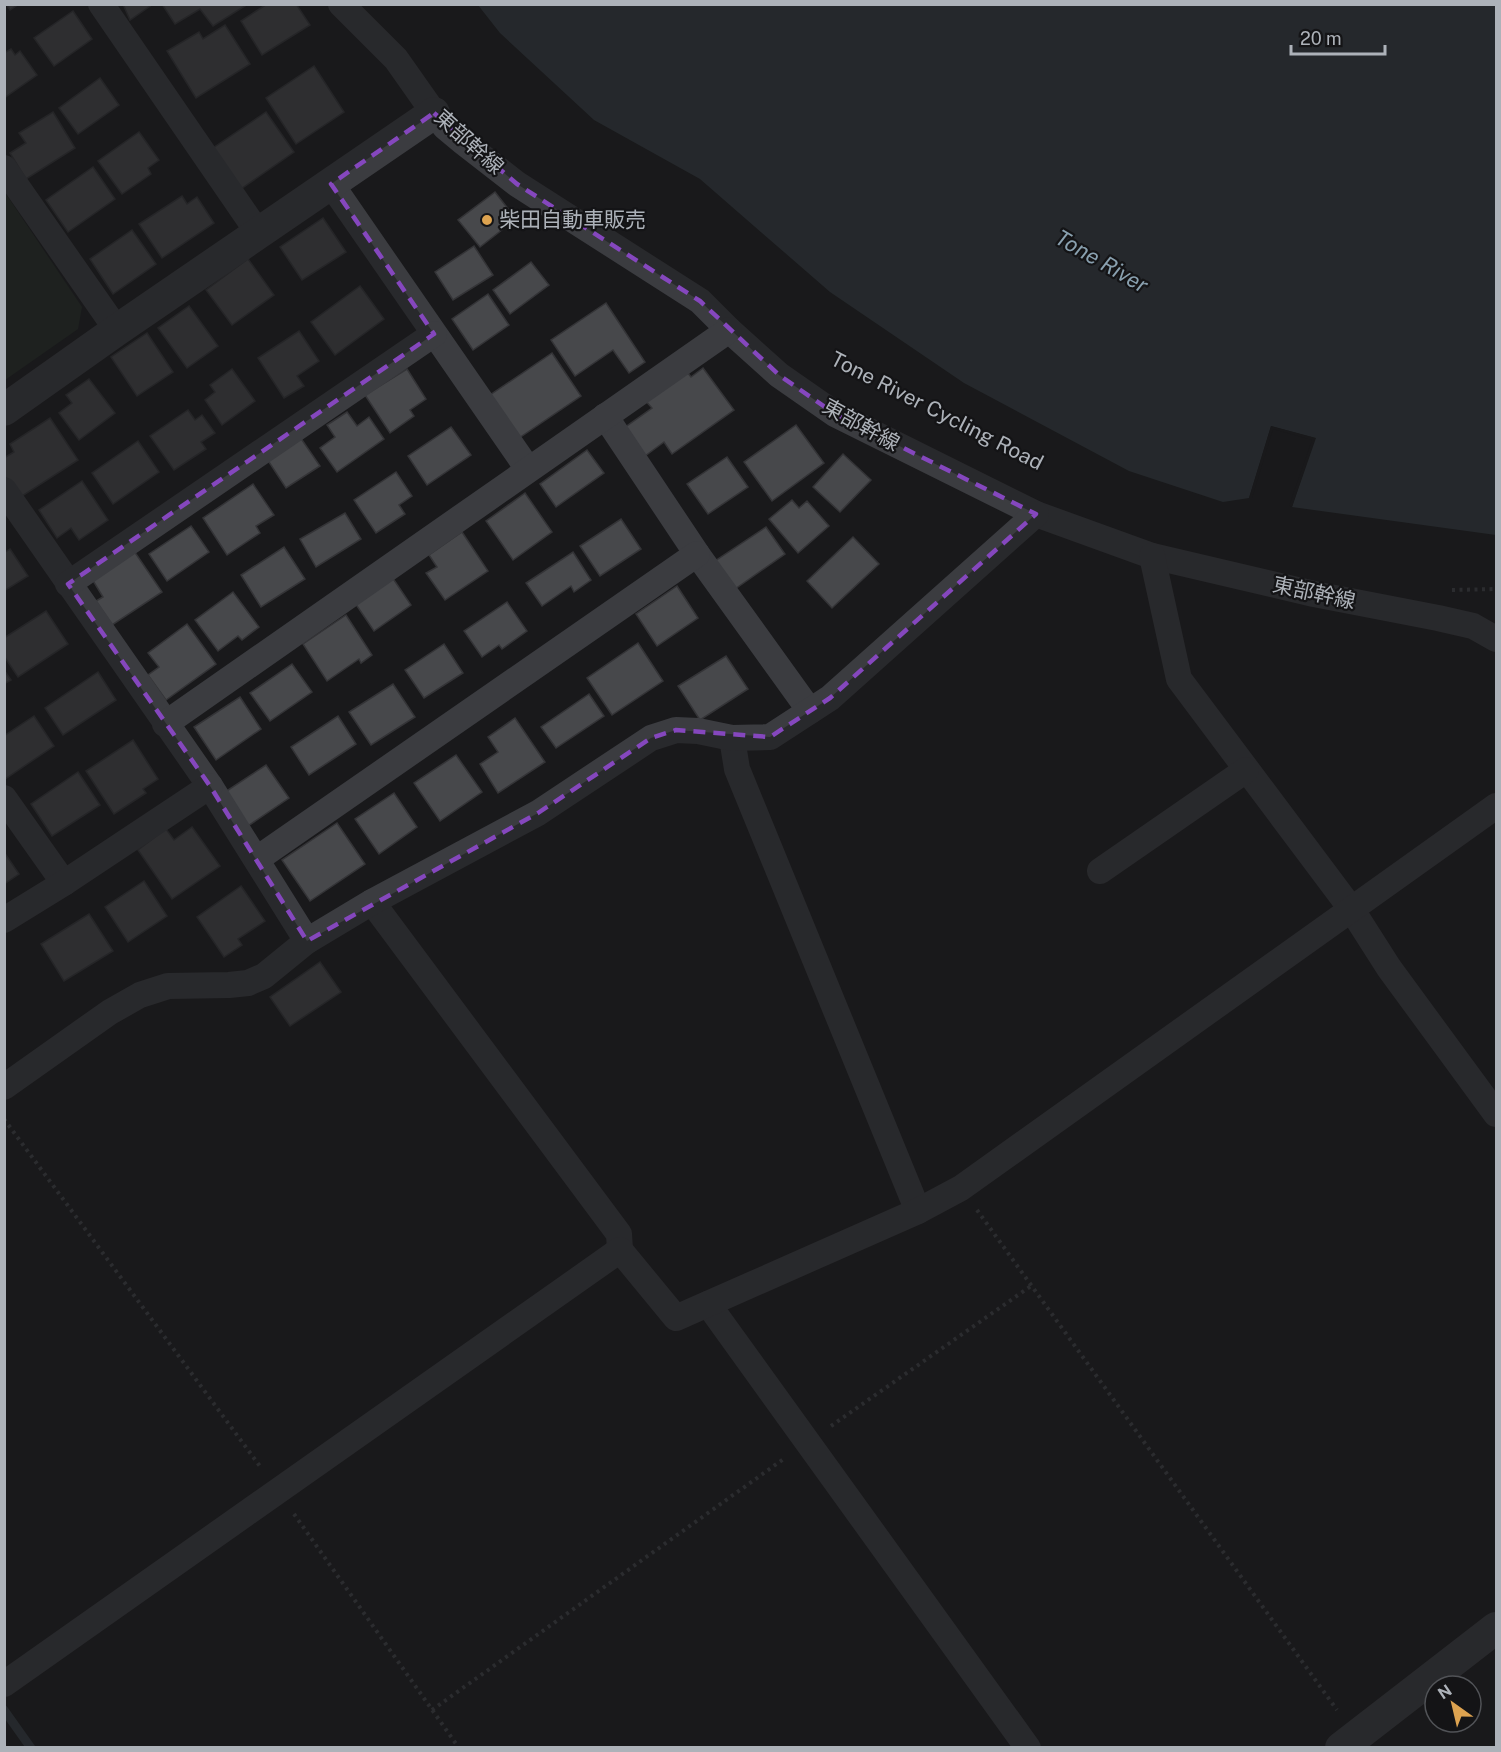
<svg xmlns="http://www.w3.org/2000/svg" width="1501" height="1752" font-family="'Public Sans','Noto Sans JP',sans-serif">
<style>
.green{fill:#242b24}
.water{fill:#333b40}
.pier{fill:#19191b}
.lines{fill:none;stroke-linecap:round;stroke-linejoin:round}
.stream{stroke:#333b40;stroke-width:9}
.building{fill:#47484b;stroke:#343437;stroke-width:1.5}
.path{stroke:#414347;stroke-width:4;stroke-dasharray:3 4.5;stroke-linecap:butt}
.minor{stroke:#3b3c40;stroke-width:26}
.tertiary{stroke:#3b3c40;stroke-width:32}
.marked{fill:none;stroke:#8547be;stroke-width:4.5;stroke-dasharray:12 8;stroke-linejoin:round}
.poi-dot{fill:#dda350;stroke:#141416;stroke-width:2}
.labels{text-anchor:middle;stroke-width:4.5;stroke-linejoin:round;paint-order:stroke}
.street-label{font-size:21px;fill:#adb2b9;stroke:#141416}
.poi-label{font-size:21px;fill:#adb2b9;stroke:#141416;text-anchor:start}
.water-label{font-size:22px;font-style:italic;fill:#89a0af;stroke:#141416}
</style>
<rect width="100%" height="100%" fill="#19191b"/>
<polygon class="green" points="4,191 82,307 78,329 5,380"/>
<polygon class="water" points="478,5 1496,5 1496,535 1292,507 1315,438 1271,426 1249,498 1223,502 1129,471 964,383 830,292 700,179 594,120 500,33"/>
<polygon class="pier" points="1271,426 1316,438 1292,507 1289,506 1312,440 1273,429 1252,498 1249,498"/>
<g class="lines">
<polyline class="stream" points="4,1710 31,1748"/>
</g>
<g class="building">
<polygon points="6,4 19,4 10,10"/>
<polygon points="123,4 153,4 130,20"/>
<polygon points="162,4 248,4 213,26 200,9 175,24"/>
<polygon points="267,4 296,4 310,25 262,55 241,21"/>
<polygon points="73,11 92,39 54,66 34,38"/>
<polygon points="225,25 250,64 196,98 167,51 199,32 203,39"/>
<polygon points="11,49 15,55 20,51 37,75 4,98 4,53"/>
<polygon points="314,66 344,112 296,144 266,98"/>
<polygon points="100,78 119,105 78,134 59,108"/>
<polygon points="53,112 75,148 26,179 10,153 26,143 19,133"/>
<polygon points="266,112 294,152 238,191 210,150"/>
<polygon points="139,132 159,160 148,168 151,174 122,194 98,161"/>
<polygon points="93,167 115,199 68,232 46,200"/>
<polygon points="495,192 516,219 480,247 458,220"/>
<polygon points="182,196 187,204 197,197 214,223 162,258 139,224"/>
<polygon points="323,218 346,252 302,280 280,247"/>
<polygon points="132,230 156,264 113,294 90,259"/>
<polygon points="474,246 493,275 453,300 435,272"/>
<polygon points="248,259 274,295 232,325 206,290"/>
<polygon points="531,262 549,285 510,314 493,290"/>
<polygon points="360,286 384,319 335,355 311,322"/>
<polygon points="488,294 509,325 473,350 452,319"/>
<polygon points="606,303 645,362 629,373 613,350 575,376 551,340"/>
<polygon points="189,306 218,346 187,368 158,328"/>
<polygon points="299,331 319,361 297,376 304,386 284,398 258,358"/>
<polygon points="147,333 173,372 137,396 111,357"/>
<polygon points="552,353 581,396 519,438 490,395"/>
<polygon points="703,368 734,410 672,454 664,442 645,456 624,428 652,408 644,399 685,369 691,377"/>
<polygon points="232,369 255,401 222,425 205,400 215,392 210,385"/>
<polygon points="407,369 426,399 410,410 414,416 390,433 365,395"/>
<polygon points="89,379 115,413 79,440 59,413 72,403 66,395"/>
<polygon points="188,410 195,420 202,415 215,433 201,442 206,449 174,470 150,436"/>
<polygon points="347,412 357,426 369,417 384,439 337,472 320,448 335,437 327,425"/>
<polygon points="50,418 78,460 19,498 4,475 4,458 14,452 10,444"/>
<polygon points="796,425 824,463 772,501 744,462"/>
<polygon points="451,427 471,455 427,485 408,456"/>
<polygon points="300,437 320,466 286,488 267,459"/>
<polygon points="138,441 159,472 113,504 92,473"/>
<polygon points="587,450 604,473 556,507 540,484"/>
<polygon points="843,454 871,480 840,512 813,487"/>
<polygon points="727,457 748,487 708,514 687,484"/>
<polygon points="396,472 412,496 399,505 405,514 376,533 354,500"/>
<polygon points="82,481 108,520 79,540 71,528 57,538 39,510"/>
<polygon points="253,484 274,515 256,526 260,533 227,555 203,518"/>
<polygon points="525,493 552,532 513,560 486,521"/>
<polygon points="792,500 799,508 807,501 829,526 798,553 769,519"/>
<polygon points="345,513 361,539 316,567 300,539"/>
<polygon points="621,519 641,549 600,576 580,546"/>
<polygon points="191,526 209,552 167,581 149,554"/>
<polygon points="766,527 785,554 735,589 715,561"/>
<polygon points="462,532 488,571 445,600 426,573 437,567 429,555"/>
<polygon points="853,537 879,564 832,608 807,581"/>
<polygon points="284,547 305,579 261,607 241,575"/>
<polygon points="10,549 28,576 4,591 4,553"/>
<polygon points="134,551 162,592 112,625 96,601 103,597 92,579"/>
<polygon points="573,552 591,580 574,592 571,586 542,606 526,583"/>
<polygon points="392,577 411,605 374,631 355,603"/>
<polygon points="677,586 698,618 657,646 636,614"/>
<polygon points="233,592 259,627 242,640 238,636 218,651 195,620"/>
<polygon points="507,602 527,631 502,649 499,645 482,657 464,631"/>
<polygon points="46,611 68,644 18,677 4,656 4,638"/>
<polygon points="346,615 372,655 361,663 359,659 327,681 303,644"/>
<polygon points="187,624 216,664 166,700 148,675 159,667 148,653"/>
<polygon points="638,643 663,681 612,715 587,678"/>
<polygon points="444,644 463,673 424,698 405,670"/>
<polygon points="726,656 748,689 700,720 678,686"/>
<polygon points="292,664 312,692 270,721 250,693"/>
<polygon points="4,670 11,680 4,684"/>
<polygon points="98,672 116,700 63,735 45,708"/>
<polygon points="393,684 415,717 371,745 349,712"/>
<polygon points="589,694 604,716 556,748 541,727"/>
<polygon points="240,697 261,729 216,760 194,727"/>
<polygon points="34,716 54,746 5,779 4,736"/>
<polygon points="338,716 356,744 309,775 291,747"/>
<polygon points="515,718 545,762 498,793 480,764 498,752 488,737"/>
<polygon points="133,740 158,779 143,789 146,793 114,814 86,771"/>
<polygon points="456,755 482,792 440,821 414,783"/>
<polygon points="266,765 289,798 242,830 219,796"/>
<polygon points="78,772 100,805 52,836 31,804"/>
<polygon points="394,793 417,827 379,854 355,819"/>
<polygon points="337,823 365,864 310,901 282,860"/>
<polygon points="192,827 220,866 172,899 138,850 166,829 174,840"/>
<polygon points="4,852 19,874 4,884"/>
<polygon points="144,881 167,916 128,942 105,907"/>
<polygon points="241,886 265,921 238,939 242,945 224,957 197,917"/>
<polygon points="89,914 113,951 64,981 41,944"/>
<polygon points="320,962 341,992 290,1026 270,997"/>
</g>
<g class="lines">
<g class="path">
<polyline points="1452,590 1496,589"/>
<polyline points="4,1119 262,1469"/>
<polyline points="977,1210 1337,1710"/>
<polyline points="831,1426 1031,1286"/>
<polyline points="294,1514 459,1748"/>
<polyline points="432,1710 785,1458"/>
</g>
<g class="minor">
<polyline points="101,4 259,234"/>
<polyline points="341,4 396,59 434,113 445,127 463,142 517,184 700,301 729,330 779,375 835,414 1036,514 1152,556 1314,594 1438,618 1473,626 1496,639"/>
<polyline points="4,168 117,330"/>
<polyline points="331,184 528,469"/>
<polyline points="605,416 697,554 810,711"/>
<polyline points="4,490 210,786 307,941"/>
<polyline points="1152,556 1179,679 1352,910 1389,968 1496,1114"/>
<polyline points="68,584 434,334"/>
<polyline points="165,724 729,330"/>
<polyline points="732,738 737,769 918,1211"/>
<polyline points="4,798 64,883"/>
<polyline points="257,859 697,554"/>
<polyline points="1100,871 1246,770"/>
<polyline points="372,902 619,1234 620,1250"/>
<polyline points="4,920 64,883 210,786"/>
<polyline points="4,1087 110,1012 140,995 168,986 229,985 248,983 264,976 307,941 372,902 538,813 651,738 676,730 698,731 732,738 770,737 830,698 1036,514"/>
<polyline points="708,1304 1028,1748"/>
<polyline points="4,1684 620,1250 676,1318 918,1211 961,1188 1496,806"/>
</g>
<g class="tertiary">
<polyline points="4,410 117,330 434,113"/>
<polyline points="1341,1748 1496,1628"/>
</g>
</g>
<path d="M0 0H1501V1752H0ZM434,113L517,184L700,301L779,375L835,414L1036,514L830,698L770,737L676,730L651,738L538,813L307,941L210,786L68,584L434,334L331,184Z" fill="#19191b" fill-opacity=".55" fill-rule="evenodd"/>
<path class="marked" d="M434,113L517,184L700,301L779,375L835,414L1036,514L830,698L770,737L676,730L651,738L538,813L307,941L210,786L68,584L434,334L331,184Z"/>
<circle class="poi-dot" cx="487" cy="220" r="6"/>
<g class="labels">
<g class="street-label">
<text transform="translate(469 142) rotate(42)" y="7">東部幹線</text>
<text transform="translate(937 411) rotate(27)" y="7">Tone River Cycling Road</text>
<text transform="translate(861 425) rotate(29)" y="7">東部幹線</text>
<text transform="translate(1314 593) rotate(12)" y="7">東部幹線</text>
</g>
<g class="poi-label">
<text x="499" y="227">柴田自動車販売</text>
</g>
<g class="water-label">
<text transform="translate(1102 261) rotate(30)" y="8">Tone River</text>
</g>
</g>
<rect width="1501" height="1752" fill="none" stroke="#adb2b9" stroke-width="12"/>
<g transform="translate(1453 1704) rotate(326)"><circle r="28" fill="#141416" stroke="#515357" stroke-width="1.5"/>
<path d="M0-4.5L10 22L0 15L-10 22Z" fill="#dda350"/>
<text y="-9" font-size="16" font-weight="bold" text-anchor="middle" fill="#adb2b9">N</text>
</g>
<path d="M1291 45v9h94v-9" fill="none" stroke="#adb2b9" stroke-width="3"/>
<text x="1300" y="45" font-size="18" fill="#adb2b9" stroke="#141416" stroke-width="4.5" paint-order="stroke">20 m</text>
</svg>
